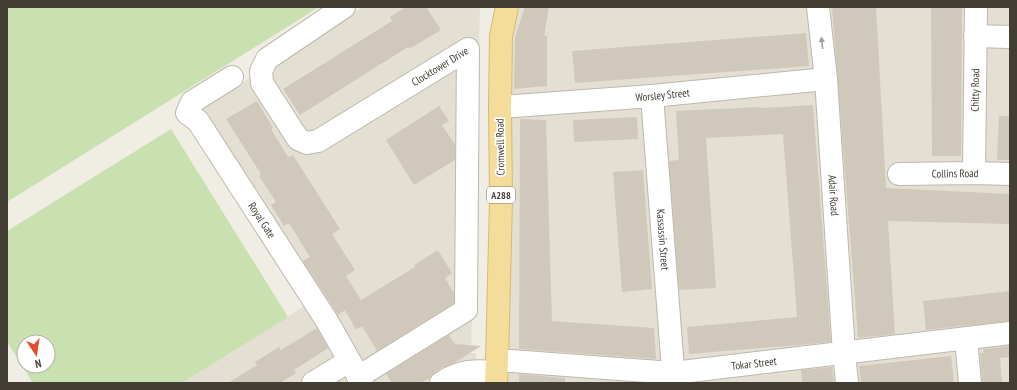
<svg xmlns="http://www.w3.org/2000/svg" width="1017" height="390" font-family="'PT Sans Narrow',sans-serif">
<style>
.residential{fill:#e4dfd3}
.green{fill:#c9e1b0;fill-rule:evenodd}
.building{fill:#d0c9bb}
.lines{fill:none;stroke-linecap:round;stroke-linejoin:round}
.minor-casing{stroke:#bdb8ab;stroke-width:24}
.major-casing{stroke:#d6bb6c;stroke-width:24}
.minor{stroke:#fff;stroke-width:22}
.major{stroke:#f4dd9a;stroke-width:22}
.oneway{fill:#a09e9a}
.labels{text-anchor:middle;stroke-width:3.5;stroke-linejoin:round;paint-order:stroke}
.shield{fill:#fff;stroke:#7b7772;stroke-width:1}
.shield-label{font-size:10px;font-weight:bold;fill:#423d35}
.street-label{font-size:11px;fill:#423d35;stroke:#fff}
</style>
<rect width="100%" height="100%" fill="#f0ede4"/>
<g class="residential">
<polygon points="363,7 480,7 471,351 471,353 476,353 476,360 471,360 471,382 476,382 475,383 182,383 317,298 197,111"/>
<polygon points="519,7 1010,7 1010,383 507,383 509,42"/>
</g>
<g class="green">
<polygon points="7,7 319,7 7,202"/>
<path d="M171,129L288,317L182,383H33L7,342V231ZM24,342H48V366H24Z"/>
</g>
<g class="building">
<polygon points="406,7 426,7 441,30 409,49 408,47 300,115 283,89 392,21 390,17"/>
<polygon points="525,7 549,7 544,36 547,35 547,86 514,89 515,37"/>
<polygon points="832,7 876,7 886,188 1010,194 1010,224 888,221 895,334 858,338"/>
<polygon points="931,7 962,7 961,156 932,156"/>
<polygon points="806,33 809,66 575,83 572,51"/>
<polygon points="257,101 273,128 271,129 288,157 293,155 340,229 332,234 355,270 346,276 361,300 415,267 414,265 438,250 452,273 445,278 454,293 454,303 377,351 362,326 356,330 345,310 338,315 303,261 310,257 289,223 284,226 271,205 276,202 259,176 261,174 226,119"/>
<polygon points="813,105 831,342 799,345 689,354 687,327 797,317 783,134 706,138 716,288 679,290 669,161 679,160 676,111 761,107 761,108"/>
<polygon points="439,106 449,121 442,125 455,145 455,160 414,185 386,140"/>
<polygon points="999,116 1010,116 1010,160 997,160"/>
<polygon points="637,117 638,139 574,142 573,120"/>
<polygon points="520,119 546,120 552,321 654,328 656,359 519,349"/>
<polygon points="643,170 652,289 622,292 613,172"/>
<polygon points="1010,291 1010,321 926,330 923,301"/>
<polygon points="317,328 328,348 294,370 296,373 280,383 228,383 257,365 255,362 279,347 281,350"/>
<polygon points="449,335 455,344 481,346 454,363 441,368 435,372 430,378 421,383 392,383 386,374"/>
<polygon points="1010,346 1010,357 1000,358 1002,383 982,383 980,353 984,353 983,349"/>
<polygon points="951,356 954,383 861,383 859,366"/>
<polygon points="832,367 834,383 802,383 801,370"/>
<polygon points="519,374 565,378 565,383 519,383"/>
</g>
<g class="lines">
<defs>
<g id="minor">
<path id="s1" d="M344,7L267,59L261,71L262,83L298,139L307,143L318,141L468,49L466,310L358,377"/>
<path id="s2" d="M818,7L826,79L844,353L847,383"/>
<polyline points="975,36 1010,37"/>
<path id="s3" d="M232,77L192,102L187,113L198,121L327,321L362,383"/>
<path id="s4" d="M652,96L674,383"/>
<path id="s5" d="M500,107L652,96L826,79"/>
<path id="s6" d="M974,173L976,7"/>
<path id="s7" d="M899,174L974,173L1010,174"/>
<polyline points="966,339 970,383"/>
<path id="s8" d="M497,360L673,373L1010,333"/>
<polyline points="313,383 349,361"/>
<path d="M441,383C445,381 448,378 452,377C465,370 482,371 496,372"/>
</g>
<polyline id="major" points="496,383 497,360 501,200 500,107 501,36 507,7"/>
</defs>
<use href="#minor" class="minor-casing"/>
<use href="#major" class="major-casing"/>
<use href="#minor" class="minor"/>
<use href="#major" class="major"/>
</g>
<defs><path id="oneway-solid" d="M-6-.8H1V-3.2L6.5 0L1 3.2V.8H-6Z"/></defs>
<use class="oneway" href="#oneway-solid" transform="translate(822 43) rotate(-97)"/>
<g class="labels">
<rect class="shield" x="487" y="187" width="28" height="16" rx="3"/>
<g class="shield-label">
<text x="501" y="199">A288</text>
</g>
<g class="street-label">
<text dy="4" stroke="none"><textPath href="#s1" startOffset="349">Clocktower Drive</textPath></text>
<text dy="4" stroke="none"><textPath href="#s6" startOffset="83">Chitty Road</textPath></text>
<text dy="4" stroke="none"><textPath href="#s5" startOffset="163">Worsley Street</textPath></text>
<text transform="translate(500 147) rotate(-91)" y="4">Cromwell Road</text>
<text dy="4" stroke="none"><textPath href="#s7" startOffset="56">Collins Road</textPath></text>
<text dy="4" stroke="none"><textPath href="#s2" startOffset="189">Adair Road</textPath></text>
<text dy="4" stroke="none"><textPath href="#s3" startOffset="191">Royal Gate</textPath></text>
<text dy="4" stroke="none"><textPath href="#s4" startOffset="144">Kassassin Street</textPath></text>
<text dy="4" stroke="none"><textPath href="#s8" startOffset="258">Tokar Street</textPath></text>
</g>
</g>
<rect width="1017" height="390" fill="none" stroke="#423d35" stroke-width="16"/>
<g transform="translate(36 354) rotate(168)"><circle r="19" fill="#ffffff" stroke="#b3b1ae"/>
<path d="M0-3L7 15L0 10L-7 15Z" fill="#e44b27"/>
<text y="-6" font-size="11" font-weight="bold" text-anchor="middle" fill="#423d35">N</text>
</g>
</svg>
